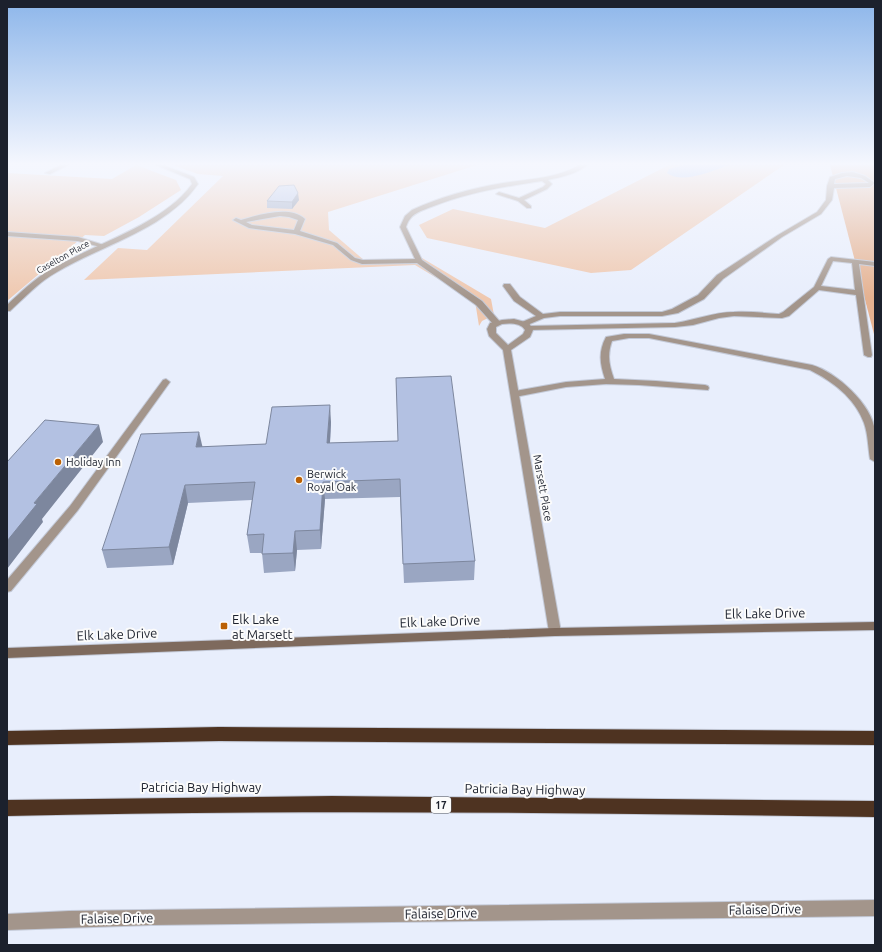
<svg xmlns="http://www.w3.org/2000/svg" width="882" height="952" font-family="Ubuntu,sans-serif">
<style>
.green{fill:#efc8af}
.forest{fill:#e5b291}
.water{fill:#a4baec}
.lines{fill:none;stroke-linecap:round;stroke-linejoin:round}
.lane-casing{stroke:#c3c9d7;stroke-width:2}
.street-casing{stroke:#c3c9d7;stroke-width:2}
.secondary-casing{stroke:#c3c9d7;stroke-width:2}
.highway-casing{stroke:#c3c9d7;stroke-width:2}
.lane{fill:#a3958b;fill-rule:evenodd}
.street{fill:#a3958b;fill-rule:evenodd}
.secondary{fill:#7e6a5d;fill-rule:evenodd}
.highway{fill:#4e3321;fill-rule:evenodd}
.wall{fill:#9aa6c2}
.shaded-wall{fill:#7d879e}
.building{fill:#b3c1e2;stroke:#7d879e}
.poi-dot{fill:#bb6003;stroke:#fbfbfb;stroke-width:1.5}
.labels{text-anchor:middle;stroke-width:4;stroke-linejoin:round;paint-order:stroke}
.far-street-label{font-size:9px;fill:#1c212d;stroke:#fbfbfb}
.shield{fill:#fbfbfb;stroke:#5f626b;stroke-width:1}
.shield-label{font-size:10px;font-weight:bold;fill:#1c212d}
.poi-label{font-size:11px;fill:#1c212d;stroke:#fbfbfb;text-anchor:start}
.street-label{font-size:11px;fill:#1c212d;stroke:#fbfbfb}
.near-street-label{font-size:13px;fill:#1c212d;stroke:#fbfbfb}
.near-poi-label{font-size:13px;fill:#1c212d;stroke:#fbfbfb;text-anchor:start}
</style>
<rect width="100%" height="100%" fill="#e8eefc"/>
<g class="green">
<polygon points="136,165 176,180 181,190 139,217 104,236 85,235 7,301 7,173 112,179"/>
<polygon points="173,165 477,165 328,212 329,230 365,261 422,258 491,299 494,315 482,321 479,326 475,301 415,265 84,280 118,248 147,250 223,176 198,174"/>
<polygon points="669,165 784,165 631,270 591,273 427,238 419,225 453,209 545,228"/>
</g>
<polygon class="forest" points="830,165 875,165 875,338"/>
<path class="water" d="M684,165H730C713,170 683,185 667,173L669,169Z"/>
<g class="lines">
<defs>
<g id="lane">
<polygon points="61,165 68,165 50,174 45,173"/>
<path d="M580,165H587C577,174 561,177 548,180L552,184L547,189L524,200L531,206V208H527L518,201L496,194L499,192L519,198L543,187L546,184L542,181C502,187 470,192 431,207C424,210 415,212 410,219C408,221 407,224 406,227L422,260L482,301L501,323L497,325H494L476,305L417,263L362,264L351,260L333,245L295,234L249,228L233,220L236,218L241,220C259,215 289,205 305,219L300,231L337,243L355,258L363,260L415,259L400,227L405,216L412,210C440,197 473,188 503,183C530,179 557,178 580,165ZM280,216L289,217L298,220L294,230L252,225L246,222Z"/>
<path d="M853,172L865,176L875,183L870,187L834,188L832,200L821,214L782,237L723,279L704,299L678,313L662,316H560L544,318L525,326H522V322L536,316L514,301L503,286L504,284H510L520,297L543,314L560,312H662L672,309L698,295L717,275L778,235L817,212L826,200L827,186L830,177L842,173ZM847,176L861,178L869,183L834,184L835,179Z"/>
<polygon points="7,232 78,237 107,246 104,248 78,241 7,236"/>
<path d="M831,257L875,262V266L859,264L872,355L871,357H868L864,355L856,295L819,290L789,316L782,318L734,316L719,318L693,325L675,327L528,330L524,328L528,326L675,323C695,320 714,312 734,312C749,311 764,313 779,314L783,312L814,287L828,259ZM833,261L852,263L855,290L821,286Z"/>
<path d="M624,334H649L812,365C836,372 872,404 875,431C876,441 875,452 875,462L870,459C868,447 868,434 864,423C855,398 832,381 810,370L649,338H629L612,341C607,355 609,365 614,379L656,381L705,385L708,386L709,388L708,390L639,385L606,384L566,387L515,397L511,394L515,391L566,382L605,379C600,364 598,352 606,337Z"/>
<polygon points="166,379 170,382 78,510 11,591 7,592 7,580 70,506 163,380"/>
</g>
<g id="street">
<path d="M156,165H163L194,177L198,184C167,229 102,245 57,272C39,282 25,297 10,311H7V305C21,292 35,278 52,269C94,244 164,224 192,184L190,179Z"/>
<path d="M514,319L529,323L533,330L530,337L511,350L561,632L559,635L555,636L551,635L549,632L503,350L489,336L487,329L490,323L502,320ZM502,324C510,323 521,323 525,330L523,334L508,345L496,333V327Z"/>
<polygon points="875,900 875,916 151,925 7,930 7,914 69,911"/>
</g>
<polygon id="secondary" points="875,622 875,630 555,636 7,658 7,648 555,628"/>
<g id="highway">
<polygon points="219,727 875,731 875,745 219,741 7,745 7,731"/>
<path d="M332,796L875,801V817C586,813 296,809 7,816V800Z"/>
</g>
</defs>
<use href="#lane" class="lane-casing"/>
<use href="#street" class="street-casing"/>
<use href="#secondary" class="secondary-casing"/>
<use href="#highway" class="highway-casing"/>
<use href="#lane" class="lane"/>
<use href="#street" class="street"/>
<use href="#secondary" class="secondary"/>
<use href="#highway" class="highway"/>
</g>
<g class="wall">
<polygon points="299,200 292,209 267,208 267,201"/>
<polygon points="331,422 330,443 398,441 475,561 474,580 404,583 400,497 325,499 321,549 297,550 295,571 264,573 262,553 250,553 247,535 252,500 188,503 173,565 107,568 102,550 202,447 266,444"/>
</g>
<g class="shaded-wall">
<polygon points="298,193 299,200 292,209 292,202"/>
<polygon points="330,405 331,422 329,461 327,443"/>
<polygon points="99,425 103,442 42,519 43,522 7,569 7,541 34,503"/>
<polygon points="199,432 203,449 196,447"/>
<polygon points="323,482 325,499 321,549 320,530"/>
<polygon points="185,485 188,503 173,565 169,547"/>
<polygon points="295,531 297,550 295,571 293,553"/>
</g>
<g class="building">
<polygon points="294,185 298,193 292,202 267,201 279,186"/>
<polygon points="451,376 475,561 403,564 400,479 323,482 320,530 295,531 293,553 262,554 264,534 247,535 255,482 185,485 169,547 102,550 141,434 199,432 196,447 266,444 272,407 330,405 327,443 398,441 396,378"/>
<polygon points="45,420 99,425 34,503 37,504 7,541 7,462"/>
</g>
<linearGradient id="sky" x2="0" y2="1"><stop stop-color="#8db6ea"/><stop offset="0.55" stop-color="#f5f7fe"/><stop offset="1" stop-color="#f5f7fe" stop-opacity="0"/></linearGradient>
<rect width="882" height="298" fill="url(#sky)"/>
<g class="poi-dot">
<circle cx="58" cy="462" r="4"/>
<circle cx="299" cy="480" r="4"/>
<rect x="220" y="622" width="8" height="8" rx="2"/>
</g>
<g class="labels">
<g class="far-street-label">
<text transform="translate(63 257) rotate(-29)" y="3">Caselton Place</text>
</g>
<rect class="shield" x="431" y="797" width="20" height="16" rx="3"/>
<g class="shield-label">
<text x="441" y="809">17</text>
</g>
<g class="poi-label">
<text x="66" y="466">Holiday Inn</text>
<text x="307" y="478">Berwick<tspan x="307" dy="13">Royal Oak</tspan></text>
</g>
<g class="street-label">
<text transform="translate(543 488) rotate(80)" y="4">Marsett Place</text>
</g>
<g class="near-street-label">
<text transform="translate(765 613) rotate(-1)" y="5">Elk Lake Drive</text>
<text transform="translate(440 621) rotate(-2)" y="5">Elk Lake Drive</text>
<text transform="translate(117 634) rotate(-2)" y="5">Elk Lake Drive</text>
<text x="201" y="792">Patricia Bay Highway</text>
<text transform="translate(525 789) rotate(1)" y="5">Patricia Bay Highway</text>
<text transform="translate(765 909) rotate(-1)" y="5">Falaise Drive</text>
<text transform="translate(441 913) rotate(-1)" y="5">Falaise Drive</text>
<text transform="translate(117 918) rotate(-1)" y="5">Falaise Drive</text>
</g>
<g class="near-poi-label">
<text x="232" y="624">Elk Lake<tspan x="232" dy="15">at Marsett</tspan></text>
</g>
</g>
<rect width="882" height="952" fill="none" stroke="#1c212d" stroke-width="16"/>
</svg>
